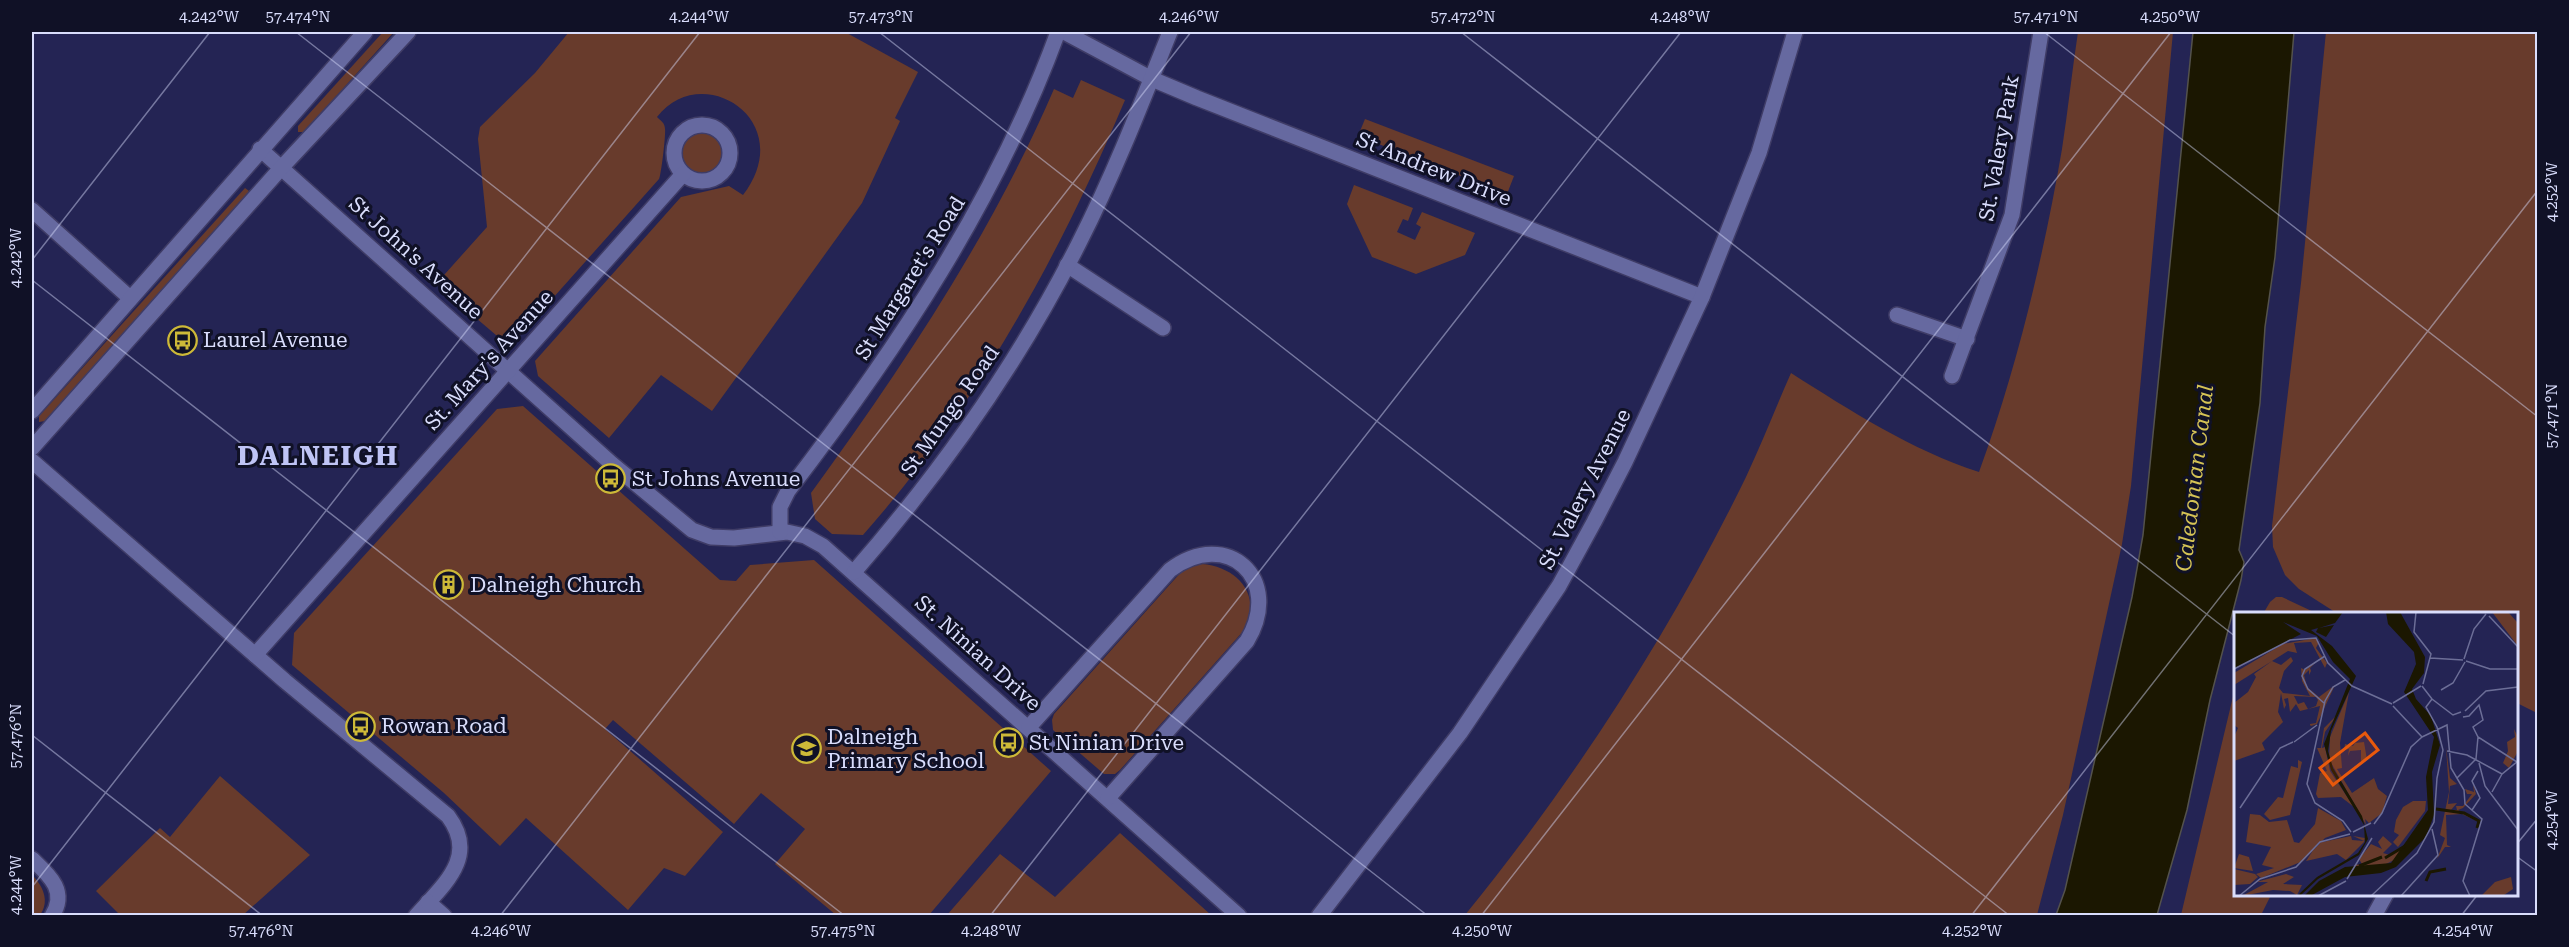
<svg xmlns="http://www.w3.org/2000/svg" width="2569" height="947" font-family="'Roboto Serif',serif">
<style>
.green{fill:#683b2c}
.water{fill:#1b1701;stroke:#54524c;stroke-width:1.5}
.lines{fill:none;stroke-linecap:round;stroke-linejoin:round}
.street-casing{stroke:#3f3c66;stroke-width:18}
.street{stroke:#6669a0;stroke-width:15}
.ticks{fill:none;stroke:#d9ddfc;stroke-width:1.5;stroke-opacity:0.45}
.labels{text-anchor:middle;stroke-width:6;stroke-linejoin:round;paint-order:stroke}
.street-label{font-size:21px;fill:#d9ddfc;stroke:#101126}
.poi-label{font-size:21px;fill:#d9ddfc;stroke:#101126;text-anchor:start}
.water-label{font-size:22px;font-style:italic;fill:#d5c355;stroke:#101126}
.district-label{font-size:27px;font-weight:bold;letter-spacing:1.5px;fill:#bfc4f5;stroke:#101126}
.inset-river{fill:none;stroke:#1b1701;stroke-width:3}
.inset-road{fill:none;stroke:#6c6e97;stroke-width:1.5}
.view{fill:#e8590c;fill-opacity:0.15;stroke:#e8590c;stroke-width:3}
.inset-edge{fill:none;stroke:#d9ddfc;stroke-width:3}
.neatline{fill:none;stroke:#d9ddfc;stroke-width:2}
.ticks-label{font-size:15px;text-anchor:middle;fill:#d9ddfc}
</style>
<rect width="100%" height="100%" fill="#242454"/>
<g class="green">
<polygon points="383,32 394,32 304,132 298,132 298,126"/>
<path d="M569,32H845L918,72L895,118L900,121L862,203L712,411L661,375L609,438L538,376L535,361L681,197L729,186L743,195C800,120 701,59 657,117C661,121 665,123 665,129C666,134 661,176 659,179L520,335L515,340L503,341L436,284L487,227L478,139L480,127L535,73Z"/>
<path d="M2078,32H2173L2131,486L2122,544L2063,815L2037,915H1465C1574,781 1670,633 1746,477C1762,443 1776,407 1791,373C1851,411 1911,450 1979,472C2017,367 2043,259 2062,149C2068,110 2072,71 2078,32Z"/>
<polygon points="2326,32 2537,32 2537,713 2517,703 2516,614 2338,614 2299,589 2285,575 2273,547 2272,526 2301,283"/>
<path d="M1081,80L1125,100C1059,257 976,407 863,535L832,534L815,519L811,493C904,365 991,235 1054,89L1073,98Z"/>
<polygon points="1365,119 1514,176 1507,194 1358,136"/>
<circle cx="702" cy="153" r="20"/>
<polygon points="1354,185 1413,208 1408,221 1403,219 1397,232 1415,240 1421,227 1416,224 1422,212 1475,233 1465,255 1416,274 1372,257 1347,204"/>
<polygon points="245,188 249,191 248,195 45,421 39,422 39,416"/>
<polygon points="523,406 720,580 736,581 750,565 814,560 1051,771 929,915 836,915 775,864 805,829 761,793 734,824 613,720 605,729 723,832 685,876 664,868 628,910 526,818 500,846 444,793 292,665 294,633 497,409"/>
<path d="M1202,564C1237,567 1261,594 1246,628L1120,770L1115,774H1104L1053,730L1052,720L1054,714L1173,581L1185,568Z"/>
<polygon points="2276,597 2282,597 2318,614 2263,614 2270,602"/>
<polygon points="2236,684 2236,894 2271,895 2261,915 2181,915"/>
<polygon points="220,776 310,855 243,915 120,915 96,891 160,828 170,837"/>
<polygon points="1120,833 1211,915 947,915 1000,854 1055,897"/>
<path d="M32,875C43,886 50,901 40,915H32Z"/>
</g>
<polygon class="water" points="2193,32 2294,32 2275,257 2265,327 2260,403 2239,550 2244,562 2241,580 2210,700 2187,810 2157,915 2056,915 2065,890 2132,597 2143,535"/>
<g class="lines">
<defs>
<g id="street">
<polyline points="1064,32 1152,79 1197,98 1702,297"/>
<circle cx="702" cy="153" r="28"/>
<polyline points="260,149 612,464 692,530 711,537 734,538 787,532 805,536 823,546 1239,916"/>
<polyline points="32,210 130,298"/>
<polyline points="1067,265 1163,328"/>
<polyline points="1897,315 1967,339"/>
<polyline points="1952,376 2012,215 2041,32"/>
<polyline points="32,411 365,32"/>
<polyline points="32,448 282,167 408,32"/>
<path d="M32,461L285,681L448,816C479,857 443,885 416,916"/>
<path d="M780,532V507L788,491C897,349 996,201 1058,32"/>
<path d="M854,572C942,471 1020,361 1080,241C1114,174 1142,102 1170,32"/>
<polyline points="255,655 683,174"/>
<path d="M1029,727L1170,570C1227,527 1284,579 1247,641L1108,798"/>
<path d="M32,859C49,875 68,891 52,916"/>
<polyline points="428,902 444,916"/>
<polyline points="1319,916 1460,733 1559,586 1594,522 1625,462 1702,297 1759,153 1795,32"/>
<polyline points="2374,916 2386,894"/>
</g>
</defs>
<use href="#street" class="street-casing"/>
<use href="#street" class="street"/>
</g>
<path class="ticks" d="M296,32L1428,916M879,32L2010,916M1461,32L2236,637M2044,32L2538,417M32,260L210,32M32,280L845,916M32,735L263,916M2516,845L2538,818M2516,856L2538,872M32,887L700,32M500,916L1191,32M990,916L1681,32M1481,916L2171,32M1971,916L2538,190M2461,916L2478,894"/>
<defs>
<symbol id="bus-ring" viewBox="-11 -11 22 22"><circle r="9.5" fill="#101126" stroke="#cdb938" stroke-width="1.5"/><path d="M-5-6H5V4H4V6H2V4H-2V6H-4V4H-5ZM-3.5-4V0h7V-4ZM-3.5 1.2v1.5H-2V1.2ZM2 1.2v1.5H3.5V1.2Z" fill="#cdb938"/></symbol>
<symbol id="building-ring" viewBox="-11 -11 22 22"><circle r="9.5" fill="#101126" stroke="#cdb938" stroke-width="1.5"/><path d="M-4-6H4V6H1V3H-1V6H-4ZM-2.5-4.3h1.7v1.8h-1.7ZM.8-4.3h1.7v1.8H.8ZM-2.5-1h1.7V.8h-1.7ZM.8-1h1.7V.8H.8Z" fill="#cdb938"/></symbol>
<symbol id="school-ring" viewBox="-11 -11 22 22"><circle r="9.5" fill="#101126" stroke="#cdb938" stroke-width="1.5"/><path d="M0-5L7-2L0 1L-7-2ZM-4 1L0 2.5L4 1V4Q0 6-4 4Z" fill="#cdb938"/></symbol>
</defs>
<g fill-rule="evenodd">
<use href="#bus-ring" x="166" y="324" width="33" height="33"/>
<use href="#bus-ring" x="594" y="462" width="33" height="33"/>
<use href="#building-ring" x="432" y="568" width="33" height="33"/>
<use href="#bus-ring" x="344" y="710" width="33" height="33"/>
<use href="#bus-ring" x="992" y="726" width="33" height="33"/>
<use href="#school-ring" x="790" y="732" width="33" height="33"/>
</g>
<g class="labels">
<g class="street-label">
<text transform="translate(1999 148) rotate(-80)" y="7">St. Valery Park</text>
<text transform="translate(1434 169) rotate(22)" y="7">St Andrew Drive</text>
<text transform="translate(416 258) rotate(42)" y="7">St John's Avenue</text>
<text transform="translate(910 278) rotate(-58)" y="7">St Margaret's Road</text>
<text transform="translate(489 360) rotate(-48)" y="7">St. Mary's Avenue</text>
<text transform="translate(950 411) rotate(-55)" y="7">St Mungo Road</text>
<text transform="translate(1585 489) rotate(-63)" y="7">St. Valery Avenue</text>
<text transform="translate(978 653) rotate(42)" y="7">St. Ninian Drive</text>
</g>
<g class="poi-label">
<text x="203" y="347">Laurel Avenue</text>
<text x="632" y="486">St Johns Avenue</text>
<text x="470" y="592">Dalneigh Church</text>
<text x="381" y="733">Rowan Road</text>
<text x="827" y="744">Dalneigh<tspan x="827" dy="24">Primary School</tspan></text>
<text x="1029" y="750">St Ninian Drive</text>
</g>
<g class="water-label">
<text transform="translate(2194 478) rotate(-83)" y="8">Caledonian Canal</text>
</g>
<g class="district-label">
<text x="318" y="465">DALNEIGH</text>
</g>
</g>
<g transform="translate(2234 612)">
<rect width="284" height="284" fill="#242454"/>
<path d="M258,0H274L283,10V33ZM81,26L85,30L82,36L93,51L91,56L77,30L60,31L63,41L54,39L38,49L47,53L57,45L59,49L50,59L45,76L49,81L76,84L68,69L67,56L71,58L83,49L76,56L77,59L75,63V58L70,63L73,75L85,85L101,73L83,112L77,114L76,113V112L82,111L86,94L66,99L62,92L56,100L54,86L50,87L52,93L50,97L47,81L44,100L49,110L28,131L31,138L0,149V125L4,116L0,113V91L14,80L22,65L20,62L38,49L0,73V61L49,32ZM60,84L82,85L84,88L82,94L74,97L70,90L64,92ZM115,80L106,131L108,156L103,157L118,181L140,166L144,177L153,184L148,201L135,211L131,207L132,213L95,147L96,125ZM103,103L91,120L88,136L91,135L96,159L120,195L107,185L84,186L82,182L86,161L93,159L83,136H87L90,116ZM280,117L283,123V141L275,156L269,151L274,139L273,130L281,125ZM130,130L133,148L127,149V138L116,139L114,144L115,137L110,138L111,132L119,134L121,131ZM212,135L216,166L223,172L216,174L214,192L223,191L217,198H223L222,194H229L238,182H233L231,177L240,180L239,172L242,182L229,196L224,198L243,209L228,202L212,203L213,233L217,235H211L203,247L211,226L206,223L215,180ZM64,148L68,150L56,203L36,208L30,202L44,185L49,186L57,154L64,156ZM179,189H192L191,199L164,235L159,230L165,223L160,220L162,208L169,195ZM84,196L107,209L112,218L91,226L69,249L27,266L22,262L40,256L28,253L37,235L12,230L16,202L26,203L35,210L53,208L60,230L65,231L81,212ZM117,224L118,228L130,229L119,224L131,226L130,230L112,248L103,242L72,249L84,231ZM149,224L158,232L149,241L156,243L171,233L164,246L146,255L122,256L120,253L128,252L125,247L137,232L148,237L144,230ZM5,242L15,245L19,259L0,256ZM0,257L21,262L24,265L16,272L0,273ZM52,262L60,265L49,272L68,273L63,283L56,279L39,278L8,284L34,270H22ZM277,265L279,277L270,283L247,284L261,270Z" fill="#683b2c" fill-rule="evenodd"/>
<path d="M0,0H109L101,11L85,16L100,13L92,25L82,20L84,16L77,18L98,34L122,64L97,119L94,139L99,156L128,204L134,227L125,243L84,267L67,283H64L83,265L124,241L131,230L130,213L97,158L90,132L116,67L99,50L83,24L49,10L67,22L0,57ZM152,0H166L191,45L190,61L178,77L182,87L197,104L206,133L198,160L200,203L192,225L162,255L147,261L111,265L78,283L70,284L85,269L111,255L157,251L194,198L192,165L200,125L170,80L182,52L180,40L154,12Z" fill="#1b1701"/>
<path class="inset-river" d="M202,197L230,201L245,209L243,216M151,246L171,234M125,254L148,245M192,269L196,260L212,257"/>
<path class="inset-road" d="M182,0L180,20L197,42L189,72M255,4L284,35M196,46L229,48M230,47L240,17L252,2M232,49L256,57H284M0,57L56,28L82,26L94,51L118,74L158,92M111,68L99,75L91,89L73,172L81,191L109,209L117,220M188,74L198,87L219,103L227,100M207,78L219,71L231,50M90,91L74,77L68,64L71,57L91,44M159,91L187,74M231,99L252,79L284,75M229,105L235,104L245,93L249,108L239,115L244,125L283,150M188,125L213,113L217,156L230,178L231,192L248,207L229,269L236,284M60,130L83,113M213,139L233,143L268,162L284,149M245,151L251,174L284,218M223,166L242,147L244,125M258,180L268,162M6,196L46,136L59,130M238,198L246,186L238,169L244,159M140,212L148,201L177,135L188,125L159,94M119,220L137,211M113,267L138,226M5,284L26,267L62,255L86,230L116,222M84,284L112,269M137,284L183,241L200,210L203,166L209,138L203,115L192,95L198,87M167,284L204,243L198,217"/>
<path class="view" d="M131,121L144,138L99,173L86,156Z"/>
<rect width="284" height="284" class="inset-edge"/>
</g>
<rect width="2569" height="947" fill="none" stroke="#101126" stroke-width="66"/>
<rect x="33" y="33" width="2503" height="881" class="neatline"/>
<g class="ticks-label">
<text x="209" y="22">4.242°W</text>
<text x="298" y="22">57.474°N</text>
<text x="699" y="22">4.244°W</text>
<text x="881" y="22">57.473°N</text>
<text x="1189" y="22">4.246°W</text>
<text x="1463" y="22">57.472°N</text>
<text x="1680" y="22">4.248°W</text>
<text x="2046" y="22">57.471°N</text>
<text x="2170" y="22">4.250°W</text>
<text transform="translate(2552 192) rotate(-90)" y="5">4.252°W</text>
<text transform="translate(16 258) rotate(-90)" y="5">4.242°W</text>
<text transform="translate(2552 416) rotate(-90)" y="5">57.471°N</text>
<text transform="translate(16 736) rotate(-90)" y="5">57.476°N</text>
<text transform="translate(2552 820) rotate(-90)" y="5">4.254°W</text>
<text transform="translate(16 885) rotate(-90)" y="5">4.244°W</text>
<text x="261" y="936">57.476°N</text>
<text x="501" y="936">4.246°W</text>
<text x="843" y="936">57.475°N</text>
<text x="991" y="936">4.248°W</text>
<text x="1482" y="936">4.250°W</text>
<text x="1972" y="936">4.252°W</text>
<text x="2463" y="936">4.254°W</text>
</g>
</svg>
